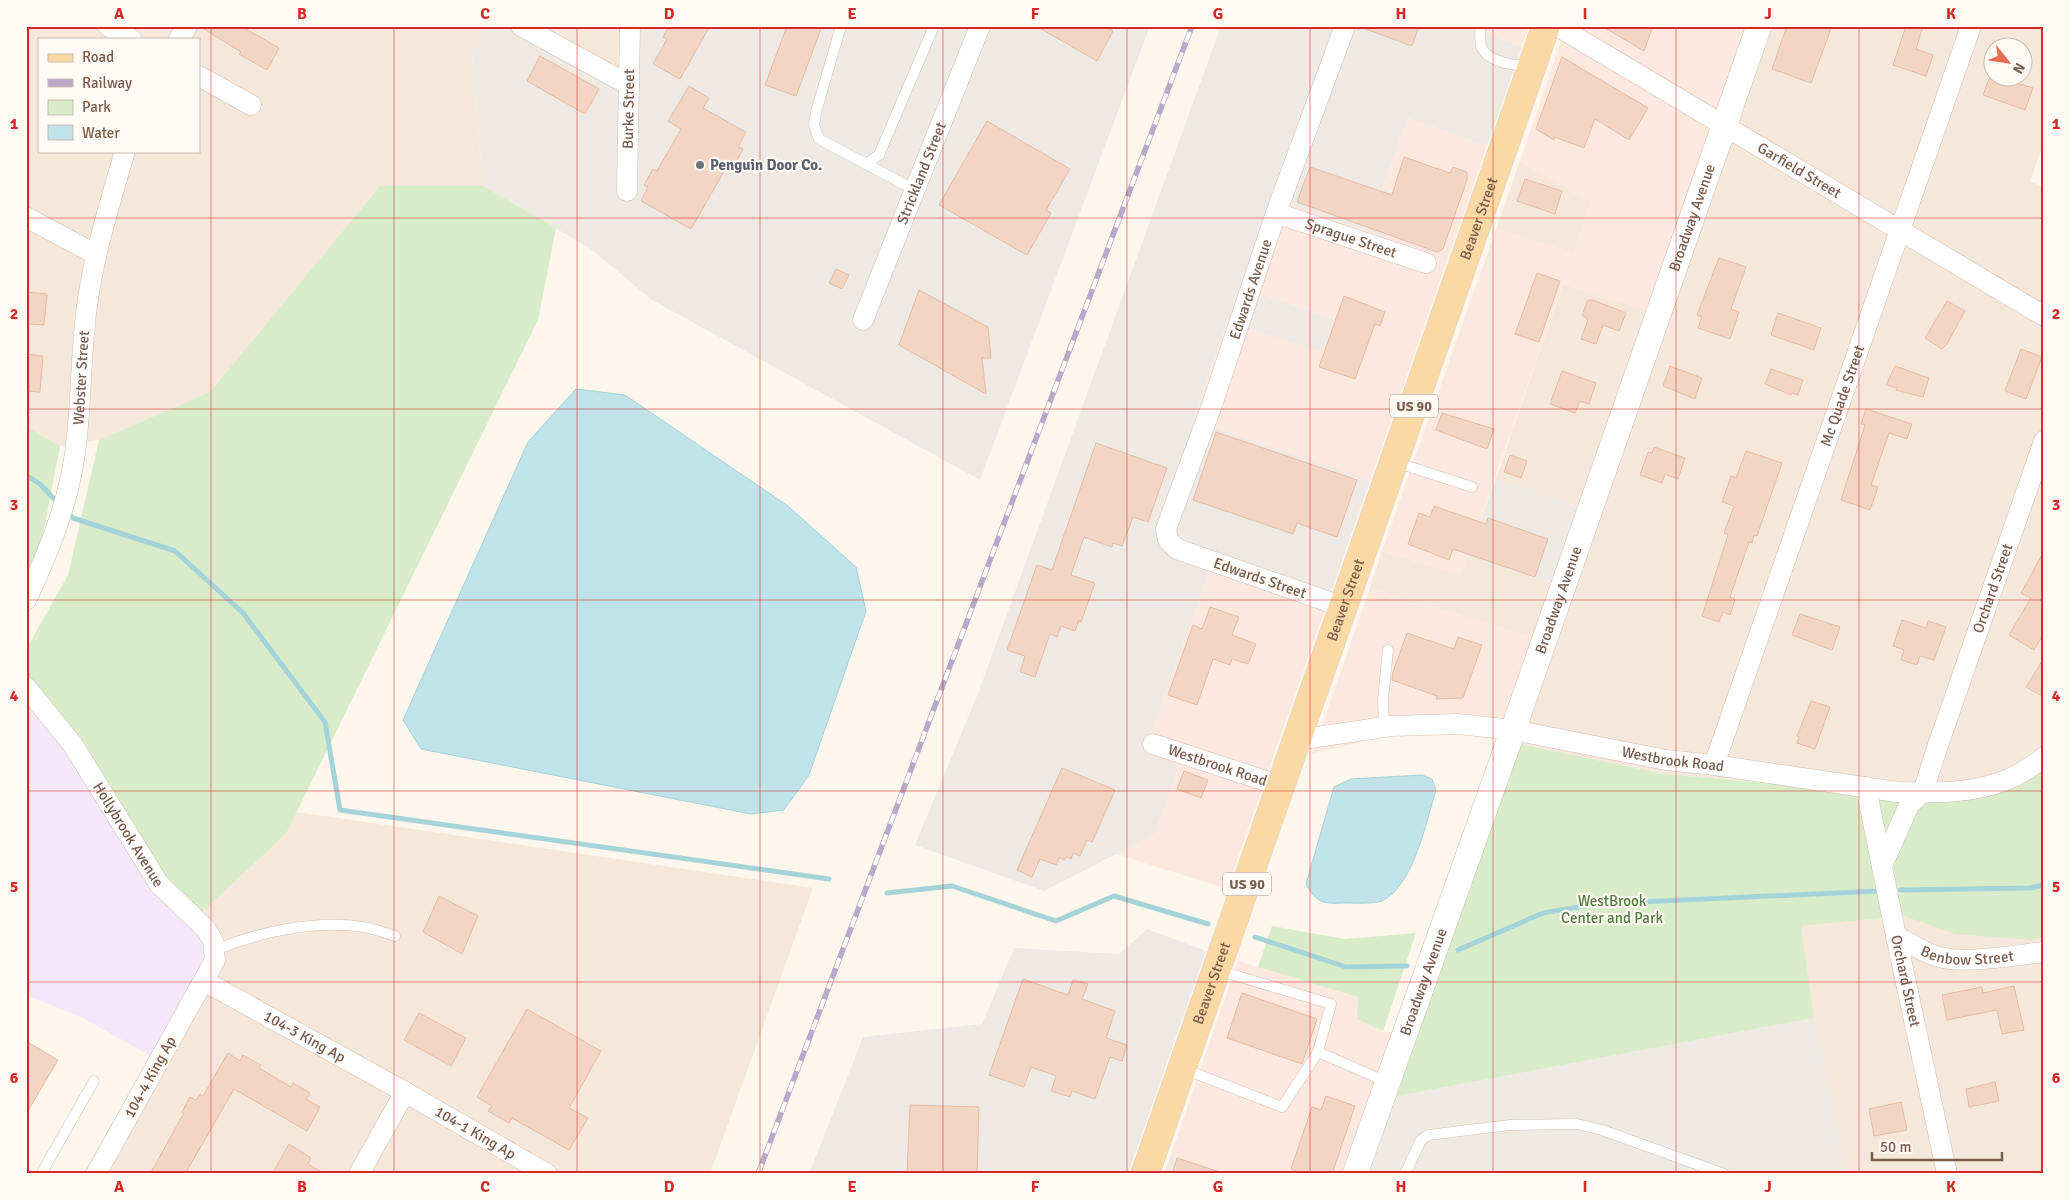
<svg xmlns="http://www.w3.org/2000/svg" width="2070" height="1200" font-family="Signika,sans-serif">
<style>
.residential{fill:#f5e8da;fill-rule:evenodd}
.commercial{fill:#fde8e0}
.industrial{fill:#efe9e4}
.education{fill:#f3e8fa}
.green{fill:#d8ecc9}
.water{fill:#bfe3e8;stroke:#a5d3da}
.lines{fill:none;stroke-linecap:round;stroke-linejoin:round}
.stream{stroke:#a5d3da;stroke-width:5}
.building{fill:#f3d5c3;stroke:#e6bba3}
.service-casing{stroke:#d1beb0;stroke-width:11}
.minor-casing{stroke:#d1beb0;stroke-width:21}
.tertiary-casing{stroke:#d1beb0;stroke-width:26}
.primary-casing{stroke:#dad1cd;stroke-width:29}
.service{stroke:#fff;stroke-width:10}
.minor{stroke:#fff;stroke-width:20}
.tertiary{stroke:#fff;stroke-width:25}
.primary{stroke:#fbd9a5;stroke-width:28}
.rail-casing{stroke:#b9a8c9;stroke-width:5.5}
.rail{stroke:#fffaf3;stroke-width:4;stroke-dasharray:11;stroke-linecap:butt}
.grid{fill:none;stroke:#d62828;stroke-width:1;stroke-opacity:0.55}
.worship-dot{fill:#6b7280;stroke:#fffaf3;stroke-width:2}
.labels{text-anchor:middle;stroke-width:4.5;stroke-linejoin:round;paint-order:stroke}
.shield{fill:#fffaf3;stroke:#a28b7f;stroke-width:1}
.shield-label{font-size:14px;font-weight:bold;fill:#7a5c4d}
.street-label{font-size:15px;fill:#7a5c4d;stroke:#fffaf3}
.worship-label{font-size:15px;font-weight:bold;fill:#5b616d;stroke:#fffaf3;text-anchor:start}
.park-label{font-size:15px;fill:#537a41;stroke:#fffaf3}
.neatline{fill:none;stroke:#d62828;stroke-width:2}
.grid-label{font-size:16px;text-anchor:middle;font-weight:bold;fill:#d62828}
</style>
<rect width="100%" height="100%" fill="#fdf6ec"/>
<g class="residential">
<path d="M26,26H489L472,54L483,186H380L210,392L99,440L60,446L26,426ZM39,39H199V151H39Z"/>
<polygon points="504,26 637,26 616,88"/>
<path d="M1773,26H2044V141L2030,182L2044,187V768L2026,781L1823,788L1664,774L1519,744ZM1992,48H2022V78H1992Z"/>
<polygon points="1520,161 1591,203 1574,253 1496,229"/>
<polygon points="1563,284 1647,310 1578,507 1496,478"/>
<polygon points="1382,551 1461,575 1467,557 1550,583 1532,637 1370,588"/>
<polygon points="297,812 813,888 710,1174 83,1174 151,1056 202,912 286,834"/>
<polygon points="1904,916 2032,940 2044,936 2044,1174 1845,1174 1814,1018 1800,926"/>
</g>
<g class="commercial">
<polygon points="1466,26 1529,26 1522,47"/>
<polygon points="1566,26 1745,26 1647,310 1563,284 1461,575 1382,551 1496,229 1574,253 1591,203 1520,161"/>
<polygon points="1408,118 1487,146 1370,481 1193,420 1227,321 1323,351 1334,319 1240,287 1272,197 1395,192 1382,188"/>
<polygon points="1216,552 1331,592 1227,889 1116,854 1155,834 1179,766 1144,752"/>
<polygon points="1370,588 1532,637 1498,739 1455,733 1386,736 1312,754"/>
<polygon points="1238,961 1358,997 1383,1031 1395,1035 1345,1174 1227,1174 1171,1155"/>
</g>
<g class="industrial">
<polygon points="489,26 504,26 616,88 637,26 1150,26 980,480 652,300 591,249 483,186 472,54"/>
<polygon points="1221,26 1466,26 1522,47 1487,146 1408,118 1382,188 1395,193 1382,236 1272,197 1240,287 1334,319 1323,352 1227,321 1193,420 1370,481 1331,592 1216,553 1144,752 1179,765 1155,834 1044,891 915,845 979,691"/>
<polygon points="1496,478 1578,507 1550,583 1467,557"/>
<polygon points="1147,929 1206,951 1128,1174 809,1174 863,1037 982,1024 1014,948 1119,954"/>
<polygon points="1814,1018 1845,1174 1365,1174 1392,1097"/>
<polygon points="1171,1155 1227,1174 1164,1174"/>
</g>
<polygon class="education" points="26,677 85,744 149,859 220,931 151,1056 81,1017 26,995"/>
<g class="green">
<polygon points="380,186 483,186 556,228 538,320 286,834 202,912 149,859 85,744 29,680 28,646 68,575 99,440 210,392"/>
<polygon points="26,426 60,446 42,540 26,585"/>
<polygon points="1519,744 1664,774 1823,788 1920,799 2044,768 2044,936 2032,940 1955,934 1904,916 1801,926 1814,1018 1392,1097"/>
<polygon points="1272,926 1345,939 1416,933 1383,1031 1357,1019 1358,997 1258,967"/>
</g>
<g class="water">
<polygon points="576,389 625,395 788,506 856,567 866,611 809,775 784,810 751,814 421,749 403,720 528,442"/>
<path d="M1422,775L1432,779L1436,790C1426,822 1414,885 1382,901C1374,904 1352,903 1343,903C1324,904 1316,903 1306,884L1334,787L1351,779Z"/>
</g>
<g class="lines">
<g class="stream">
<polyline points="26,475 40,484 59,504"/>
<polyline points="67,512 73,518 175,551 243,613 325,722 340,810 829,879"/>
<polyline points="1900,890 2030,888 2044,885"/>
<polyline points="887,893 952,886 1056,921 1114,896 1208,924"/>
<polyline points="1255,937 1346,967 1407,966"/>
<polyline points="1458,950 1543,913 1596,904 1879,891"/>
</g>
</g>
<g class="building">
<polygon points="199,26 241,26 279,48 267,70 239,54 241,52"/>
<polygon points="669,26 710,26 680,79 653,64 667,39 663,37"/>
<polygon points="787,26 822,26 796,96 765,85"/>
<polygon points="1036,26 1104,26 1113,31 1097,61"/>
<polygon points="1364,26 1419,26 1412,46 1363,28"/>
<polygon points="1602,26 1653,26 1644,51"/>
<polygon points="1787,26 1832,26 1811,83 1772,69"/>
<polygon points="1906,26 1923,26 1916,49 1933,55 1926,76 1893,65"/>
<polygon points="540,56 599,89 585,114 527,81"/>
<polygon points="1562,57 1648,108 1629,140 1595,119 1584,148 1554,137 1554,140 1536,129"/>
<polygon points="1991,74 1992,78 2001,78 2033,88 2025,110 1983,95"/>
<polygon points="689,86 709,98 703,108 746,132 738,147 743,149 735,164 730,161 691,229 641,201 648,187 644,185 653,169 657,171 681,129 668,121"/>
<polygon points="987,121 1070,169 1046,210 1051,213 1027,255 939,205"/>
<polygon points="1404,157 1450,173 1453,167 1467,172 1467,180 1443,249 1437,252 1297,202 1310,167 1392,195"/>
<polygon points="1525,179 1562,191 1555,214 1517,201"/>
<polygon points="1719,258 1746,267 1731,309 1739,312 1730,339 1698,328 1702,317 1697,315"/>
<polygon points="836,269 849,275 842,289 829,283"/>
<polygon points="1537,273 1560,281 1539,342 1515,334"/>
<polygon points="919,290 988,327 991,358 982,358 986,394 899,345"/>
<polygon points="26,292 47,294 44,325 26,324"/>
<polygon points="1344,296 1385,312 1380,326 1375,324 1355,379 1319,367"/>
<polygon points="1588,300 1593,300 1626,313 1619,331 1603,325 1596,344 1581,339 1588,320 1582,315"/>
<polygon points="1947,301 1965,311 1947,344 1942,349 1925,338"/>
<polygon points="1778,313 1821,328 1814,350 1771,335"/>
<polygon points="2021,349 2042,357 2026,399 2005,391"/>
<polygon points="26,354 43,356 40,392 26,391"/>
<polygon points="1670,366 1702,378 1695,399 1663,386"/>
<polygon points="1895,366 1929,378 1923,397 1896,390 1897,388 1886,385"/>
<polygon points="1771,369 1803,380 1798,395 1792,393 1791,395 1765,384"/>
<polygon points="1562,371 1596,383 1589,404 1580,401 1575,413 1550,404"/>
<polygon points="1866,409 1912,424 1907,439 1889,433 1871,485 1878,487 1870,510 1841,500 1865,425 1861,424"/>
<polygon points="1442,413 1494,429 1487,449 1436,430"/>
<polygon points="1216,432 1357,480 1337,537 1297,523 1293,534 1193,500"/>
<polygon points="1096,443 1167,468 1148,522 1133,517 1122,546 1113,543 1112,547 1084,537 1071,575 1095,583 1081,622 1079,621 1075,631 1061,626 1057,637 1050,634 1035,677 1020,672 1025,656 1007,650 1037,565 1052,570"/>
<polygon points="1654,447 1685,458 1678,479 1665,474 1662,483 1640,475 1648,452 1652,453"/>
<polygon points="1746,451 1782,463 1757,536 1754,535 1752,543 1749,542 1730,597 1735,599 1730,615 1723,612 1719,622 1702,616 1728,535 1724,533 1734,506 1722,502 1731,476 1736,478"/>
<polygon points="1510,455 1527,461 1521,478 1504,472"/>
<polygon points="1434,506 1486,524 1488,518 1548,539 1535,577 1453,549 1449,560 1408,544 1419,513 1430,517"/>
<polygon points="2044,551 2044,633 2034,650 2009,635 2031,598 2021,593"/>
<polygon points="1210,607 1239,617 1232,635 1256,644 1248,664 1232,659 1230,665 1213,659 1197,705 1168,695 1193,625 1202,629"/>
<polygon points="1800,614 1840,627 1832,650 1792,635"/>
<polygon points="1902,620 1926,628 1928,621 1946,627 1934,660 1920,656 1917,665 1901,660 1904,650 1893,646"/>
<polygon points="1407,633 1454,649 1458,637 1482,645 1463,698 1436,699 1437,696 1392,680 1393,672"/>
<polygon points="2044,658 2044,697 2026,687"/>
<polygon points="1811,701 1830,707 1815,749 1797,743 1799,737 1797,736"/>
<polygon points="1062,768 1115,790 1092,842 1087,840 1080,856 1073,853 1071,859 1066,857 1064,860 1060,857 1056,865 1040,859 1032,877 1017,870"/>
<polygon points="1184,771 1208,780 1201,798 1177,789"/>
<polygon points="439,896 478,916 462,954 423,932"/>
<polygon points="1023,979 1068,995 1073,980 1088,984 1082,999 1115,1011 1106,1038 1127,1045 1122,1061 1110,1057 1095,1099 1072,1091 1070,1097 1051,1091 1056,1076 1031,1067 1024,1087 989,1075"/>
<polygon points="2014,986 2024,1030 2002,1034 1997,1010 1947,1020 1942,995 1982,987 1983,993"/>
<polygon points="1242,993 1317,1019 1302,1064 1227,1038"/>
<polygon points="527,1009 601,1051 569,1108 588,1118 569,1150 512,1118 509,1123 488,1111 492,1106 477,1097"/>
<polygon points="419,1013 466,1038 451,1066 404,1040"/>
<polygon points="26,1041 58,1060 26,1114"/>
<polygon points="228,1053 240,1061 243,1055 261,1065 259,1068 291,1087 293,1083 310,1093 306,1099 320,1107 307,1131 234,1089 185,1174 150,1174 184,1113 182,1112 190,1097 196,1100 200,1094 203,1096"/>
<polygon points="1995,1082 1999,1101 1969,1107 1966,1089"/>
<polygon points="1326,1096 1355,1106 1332,1174 1304,1174 1291,1169 1312,1107 1321,1110"/>
<polygon points="1901,1102 1907,1130 1874,1136 1869,1109"/>
<polygon points="910,1105 979,1107 977,1174 907,1174"/>
<polygon points="289,1144 311,1158 308,1164 325,1174 272,1174"/>
<polygon points="1177,1158 1217,1171 1217,1174 1172,1174"/>
</g>
<g class="lines">
<defs>
<g id="service">
<polyline points="841,26 816,112 814,125 819,139 866,164 879,155 934,26"/>
<path d="M1480,26C1481,33 1479,40 1481,46C1487,63 1515,65 1531,67"/>
<polyline points="866,164 915,190"/>
<polyline points="1395,462 1472,487"/>
<polyline points="1384,727 1383,699 1388,650"/>
<path d="M214,950C260,932 319,918 369,928C377,930 386,933 395,936"/>
<polyline points="1217,970 1331,1004 1318,1052"/>
<polyline points="1184,1069 1282,1107 1318,1052 1387,1082"/>
<polyline points="41,1174 94,1081"/>
<polyline points="1405,1174 1421,1140 1428,1135 1510,1125 1577,1124 1602,1130 1724,1174"/>
</g>
<g id="minor">
<polyline points="108,26 131,39"/>
<polyline points="521,26 629,85"/>
<path id="s1" d="M1557,26L2044,316"/>
<polyline points="179,39 187,26"/>
<polyline points="199,76 251,105"/>
<path id="s2" d="M627,191L630,26"/>
<path id="s3" d="M1276,213L1426,263"/>
<polyline points="26,217 95,254"/>
<path id="s4" d="M863,320L980,26"/>
<path id="s5" d="M26,600C48,553 68,505 75,453C82,404 80,355 87,306C94,253 110,203 125,151"/>
<path id="s6" d="M1344,607L1177,549L1168,540L1166,529L1213,402L1276,213L1345,26"/>
<path id="s7" d="M26,687L73,745L159,884L206,929L213,941L215,960L96,1174"/>
<path id="s8" d="M1297,740L1391,726L1458,724L1513,730L1666,760L1714,765L1897,792C1934,793 1976,794 2011,778C2023,773 2033,765 2044,757"/>
<path id="s9" d="M1153,744L1281,786"/>
<path id="s10" d="M1714,765L1971,26"/>
<path id="s11" d="M1866,787L1896,936L1947,1174"/>
<path id="s12" d="M1882,866L1909,805L1923,792L1936,751L2044,441"/>
<path id="s13" d="M1896,936C1913,945 1930,957 1950,959C1977,962 2016,955 2044,952"/>
<path id="s14" d="M204,981L405,1092L547,1174"/>
<polyline points="359,1174 405,1092"/>
</g>
<g id="tertiary">
<path id="s15" d="M1355,1174L1513,730L1759,26"/>
</g>
<g id="primary">
<path id="s16" d="M1145,1174L1546,26"/>
</g>
</defs>
<use href="#service" class="service-casing"/>
<use href="#minor" class="minor-casing"/>
<use href="#tertiary" class="tertiary-casing"/>
<use href="#primary" class="primary-casing"/>
<use href="#service" class="service"/>
<use href="#minor" class="minor"/>
<use href="#tertiary" class="tertiary"/>
<use href="#primary" class="primary"/>
<defs>
<polyline id="rail" points="758,1174 1192,26"/>
</defs>
<use href="#rail" class="rail-casing"/>
<use href="#rail" class="rail"/>
</g>
<path class="grid" d="M211,26V1174M394,26V1174M577,26V1174M760,26V1174M943,26V1174M1127,26V1174M1310,26V1174M1493,26V1174M1676,26V1174M1859,26V1174M26,218H2044M26,409H2044M26,600H2044M26,791H2044M26,982H2044"/>
<circle class="worship-dot" cx="700" cy="165" r="5"/>
<g class="labels">
<g class="shield">
<rect x="1390" y="394.5" width="48" height="23" rx="4"/>
<rect x="1223" y="872.5" width="48" height="23" rx="4"/>
</g>
<g class="shield-label">
<text x="1414" y="411">US 90</text>
<text x="1247" y="889">US 90</text>
</g>
<g class="street-label">
<text dy="5" stroke="none"><textPath href="#s2" startOffset="82">Burke Street</textPath></text>
<text dy="5" stroke="none"><textPath href="#s1" startOffset="282">Garfield Street</textPath></text>
<text dy="5" stroke="none"><textPath href="#s4" startOffset="158">Strickland Street</textPath></text>
<text dy="5" stroke="none"><textPath href="#s16" startOffset="1012">Beaver Street</textPath></text>
<text dy="5" stroke="none"><textPath href="#s15" startOffset="1014">Broadway Avenue</textPath></text>
<text dy="5" stroke="none"><textPath href="#s3" startOffset="79">Sprague Street</textPath></text>
<text dy="5" stroke="none"><textPath href="#s6" startOffset="455">Edwards Avenue</textPath></text>
<text dy="5" stroke="none"><textPath href="#s5" startOffset="231">Webster Street</textPath></text>
<text dy="5" stroke="none"><textPath href="#s10" startOffset="391">Mc Quade Street</textPath></text>
<text transform="translate(1260 578) rotate(19)" y="5">Edwards Street</text>
<text dy="5" stroke="none"><textPath href="#s12" startOffset="301">Orchard Street</textPath></text>
<text dy="5" stroke="none"><textPath href="#s16" startOffset="608">Beaver Street</textPath></text>
<text dy="5" stroke="none"><textPath href="#s15" startOffset="609">Broadway Avenue</textPath></text>
<text dy="5" stroke="none"><textPath href="#s8" startOffset="380">Westbrook Road</textPath></text>
<text dy="5" stroke="none"><textPath href="#s9" startOffset="68">Westbrook Road</textPath></text>
<text dy="5" stroke="none"><textPath href="#s7" startOffset="180">Hollybrook Avenue</textPath></text>
<text dy="5" stroke="none"><textPath href="#s13" startOffset="76">Benbow Street</textPath></text>
<text dy="5" stroke="none"><textPath href="#s11" startOffset="198">Orchard Street</textPath></text>
<text dy="5" stroke="none"><textPath href="#s16" startOffset="202">Beaver Street</textPath></text>
<text dy="5" stroke="none"><textPath href="#s15" startOffset="204">Broadway Avenue</textPath></text>
<text dy="5" stroke="none"><textPath href="#s14" startOffset="115">104-3 King Ap</textPath></text>
<text transform="translate(150 1077) rotate(-61)" y="5">104-4 King Ap</text>
<text dy="5" stroke="none"><textPath href="#s14" startOffset="311">104-1 King Ap</textPath></text>
</g>
<g class="worship-label">
<text x="710" y="170">Penguin Door Co.</text>
</g>
<g class="park-label">
<text x="1612" y="906">WestBrook<tspan x="1612" dy="17">Center and Park</tspan></text>
</g>
</g>
<rect width="2070" height="1200" fill="none" stroke="#fffaf3" stroke-width="55"/>
<rect x="38" y="38" width="162" height="115" fill="#fffaf3" stroke="#cabbb1"/>
<rect x="48" y="54" width="25" height="8" fill="#fbd9a5" stroke="#cabbb1"/>
<text x="82" y="62" font-size="15" fill="#7a5c4d">Road</text>
<rect x="48" y="79" width="25" height="8" fill="#b9a8c9" stroke="#cabbb1"/>
<text x="82" y="88" font-size="15" fill="#7a5c4d">Railway</text>
<rect x="48" y="100" width="25" height="15" fill="#d8ecc9" stroke="#cabbb1"/>
<text x="82" y="112" font-size="15" fill="#7a5c4d">Park</text>
<rect x="48" y="125" width="25" height="15" fill="#bfe3e8" stroke="#cabbb1"/>
<text x="82" y="138" font-size="15" fill="#7a5c4d">Water</text>
<g transform="translate(2008 62) rotate(120)"><circle r="24" fill="#fffaf3" stroke="#cabbb1"/>
<path d="M0-4L9 19L0 12L-9 19Z" fill="#e76f51"/>
<text y="-8" font-size="14" font-weight="bold" text-anchor="middle" fill="#7a5c4d">N</text>
</g>
<path d="M1872 1152v8h130v-8" fill="none" stroke="#7a5c4d" stroke-width="2.5"/>
<text x="1880" y="1152" font-size="15" fill="#7a5c4d" stroke="#fffaf3" stroke-width="4" paint-order="stroke">50 m</text>
<rect x="28" y="28" width="2014" height="1144" class="neatline"/>
<g class="grid-label">
<text x="119" y="19">A</text>
<text x="302" y="19">B</text>
<text x="485" y="19">C</text>
<text x="669" y="19">D</text>
<text x="852" y="19">E</text>
<text x="1035" y="19">F</text>
<text x="1218" y="19">G</text>
<text x="1401" y="19">H</text>
<text x="1585" y="19">I</text>
<text x="1768" y="19">J</text>
<text x="1951" y="19">K</text>
<text x="14" y="129">1</text>
<text x="2056" y="129">1</text>
<text x="14" y="319">2</text>
<text x="2056" y="319">2</text>
<text x="14" y="510">3</text>
<text x="2056" y="510">3</text>
<text x="14" y="701">4</text>
<text x="2056" y="701">4</text>
<text x="14" y="892">5</text>
<text x="2056" y="892">5</text>
<text x="14" y="1083">6</text>
<text x="2056" y="1083">6</text>
<text x="119" y="1192">A</text>
<text x="302" y="1192">B</text>
<text x="485" y="1192">C</text>
<text x="669" y="1192">D</text>
<text x="852" y="1192">E</text>
<text x="1035" y="1192">F</text>
<text x="1218" y="1192">G</text>
<text x="1401" y="1192">H</text>
<text x="1585" y="1192">I</text>
<text x="1768" y="1192">J</text>
<text x="1951" y="1192">K</text>
</g>
</svg>
